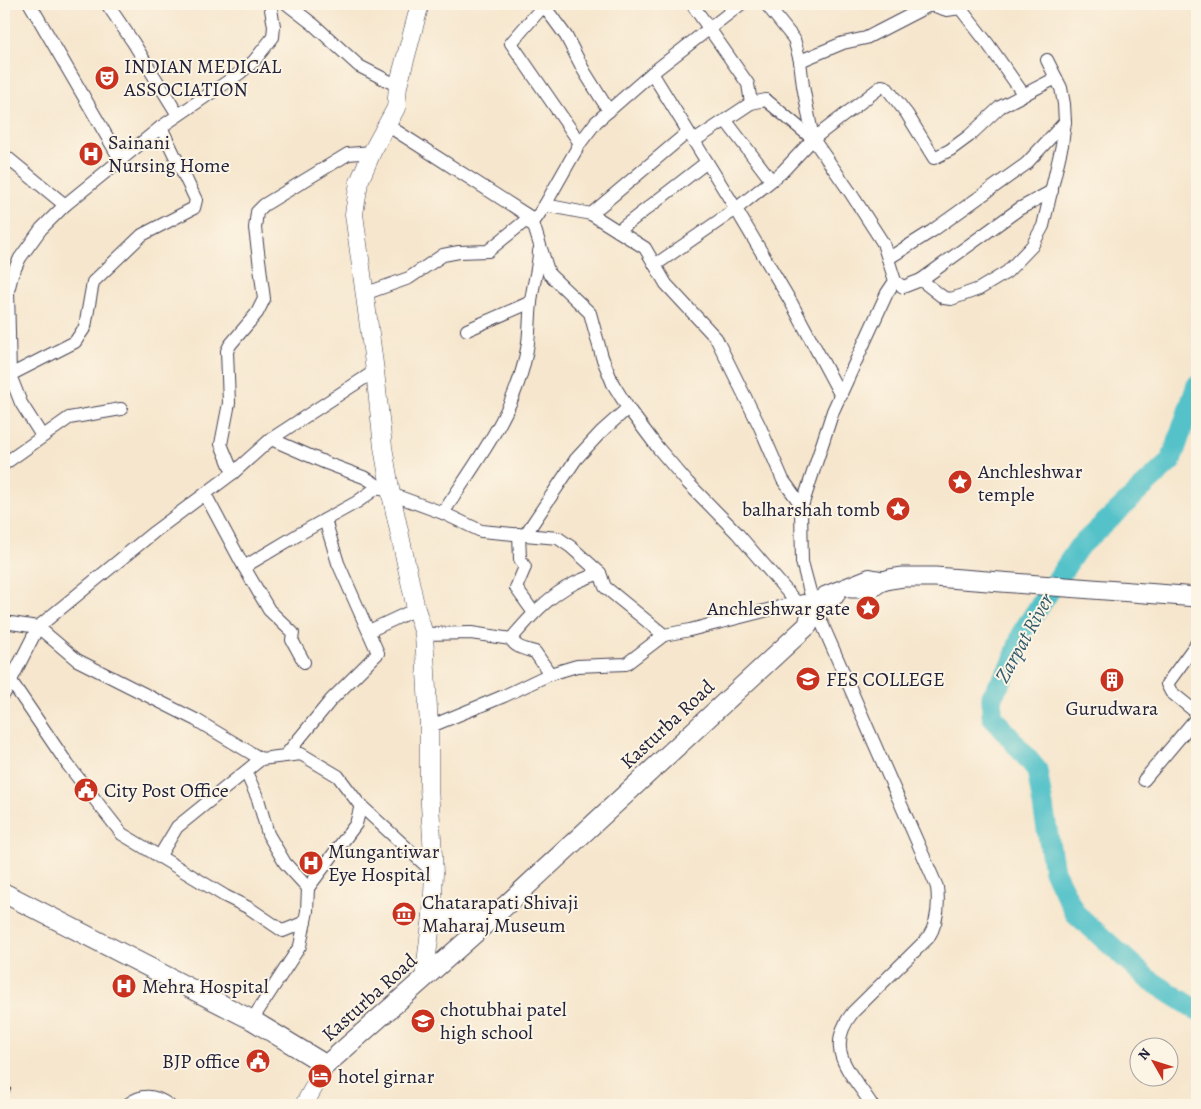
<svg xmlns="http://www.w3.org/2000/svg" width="1201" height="1109" font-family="Alegreya,serif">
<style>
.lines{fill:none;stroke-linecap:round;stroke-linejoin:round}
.river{stroke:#54c2c9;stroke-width:21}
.lane-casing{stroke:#423f51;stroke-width:8}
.street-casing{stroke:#423f51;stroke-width:14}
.secondary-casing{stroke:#423f51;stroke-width:19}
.primary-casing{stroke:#423f51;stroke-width:21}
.lane{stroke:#fff;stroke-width:6}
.street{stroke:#fff;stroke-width:12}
.secondary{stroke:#fff;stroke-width:18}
.primary{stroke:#fff;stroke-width:19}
.labels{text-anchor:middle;stroke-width:4;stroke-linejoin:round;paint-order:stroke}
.poi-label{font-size:20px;fill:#22223b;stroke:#fcf5e5;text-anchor:start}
.street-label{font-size:20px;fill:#22223b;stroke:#fcf5e5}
.water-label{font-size:21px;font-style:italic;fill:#345a6d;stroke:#fcf5e5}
</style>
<rect width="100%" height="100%" fill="#fcf5e5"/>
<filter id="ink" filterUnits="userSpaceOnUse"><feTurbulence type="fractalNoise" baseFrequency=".02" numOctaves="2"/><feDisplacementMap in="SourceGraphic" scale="10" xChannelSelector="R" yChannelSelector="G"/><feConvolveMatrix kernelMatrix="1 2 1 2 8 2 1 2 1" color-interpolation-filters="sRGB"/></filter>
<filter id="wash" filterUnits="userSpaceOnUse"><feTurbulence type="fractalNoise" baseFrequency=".0096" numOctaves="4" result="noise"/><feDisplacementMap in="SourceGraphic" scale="20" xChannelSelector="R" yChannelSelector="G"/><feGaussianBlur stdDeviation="1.12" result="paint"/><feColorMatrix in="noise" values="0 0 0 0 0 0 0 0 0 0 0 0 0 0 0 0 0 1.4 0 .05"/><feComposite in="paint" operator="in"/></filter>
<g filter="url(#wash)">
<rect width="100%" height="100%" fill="#f6e6cd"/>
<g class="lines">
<polyline class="river" points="1197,385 1171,461 1078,548 1023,631 1012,664 992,696 992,716 1037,770 1054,871 1075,913 1148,979 1197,1010"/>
</g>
</g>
<g filter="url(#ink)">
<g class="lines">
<defs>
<polyline id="lane" points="4,1086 7,1089 4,1093"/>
<g id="street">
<polyline points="30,4 120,159"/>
<polyline points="107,4 133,42 178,115"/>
<polyline points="287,4 314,25 359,66 398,86"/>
<polyline points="545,4 511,43 580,143"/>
<path d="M692,4L748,84L751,103L766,100L813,139L850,192L883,243L895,281L887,293L833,411L801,509L802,562L813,603L937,887C939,904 938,923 928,938L853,1012C823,1050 850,1071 872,1105"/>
<polyline points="741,4 652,73 596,122 580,143 545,205 533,223 549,274 590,313 602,357 613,384 628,408 658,448 688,483 737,533 797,603"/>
<polyline points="766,4 794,39 800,61 803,86 813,139"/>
<polyline points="544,6 566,36 584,71 609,111"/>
<polyline points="800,61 843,43 866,38 928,6 935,6 947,10 960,8 988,44 1024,95"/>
<polyline points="652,73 736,209 792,304 841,396"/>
<polyline points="726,121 771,180"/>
<polyline points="387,125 530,217 529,223"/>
<polyline points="694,141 751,103"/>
<polyline points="4,155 65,205"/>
<polyline points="545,205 591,214 645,248 666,284 716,338 760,427 783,480 802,506"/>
<polyline points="591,214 688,132"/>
<polyline points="618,231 707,162"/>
<polyline points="889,258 932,231 1026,164 1065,122"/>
<polyline points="655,265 736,209 782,172 813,139 882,86 886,87 907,114 934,158 950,150 969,136 1000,107 1056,78"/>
<polyline points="921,280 1019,209 1052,191"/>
<polyline points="895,281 903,287 921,280 944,298 951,299 979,289 1007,272 1032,246 1043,226 1062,145 1065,122 1064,104 1061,88 1047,60"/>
<polyline points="364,294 409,278 443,255 459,252 488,251 530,217"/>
<polyline points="467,330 531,302"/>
<polyline points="10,375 75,342 85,327 93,282 142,235 194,208 196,200 161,127"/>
<polyline points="42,436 21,403 10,375 8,291 12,275 20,258 41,229 65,205 161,127 240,73 254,61 273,37 274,26 270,4"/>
<polyline points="271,439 326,463 366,478 391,494 443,513 481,531 558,538 571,547 600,573 605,587 664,635 690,630 803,601"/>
<polyline points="4,464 69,418 121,409"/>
<polyline points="233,473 221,444 229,403 227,351 230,345 257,313 264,299 255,228 257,212 264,205 348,154 372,152"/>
<polyline points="205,494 244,567 269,610 293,633 292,640 304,662"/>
<path d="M443,513C476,462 517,410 527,349C530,334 529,319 531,303C532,286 539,269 539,251"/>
<polyline points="519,534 520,559 525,567 516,588 534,613"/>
<polyline points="525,535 576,459 601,432 628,408"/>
<polyline points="244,567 301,533 357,502 378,487"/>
<polyline points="824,593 869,575 890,579"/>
<polyline points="4,622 38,627 77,660 196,720 261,759"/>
<polyline points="369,631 416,609"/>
<path d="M424,634L471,633L511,639C516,648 525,649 535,652L550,674"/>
<path d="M511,639C529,618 549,595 575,583C583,579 592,576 600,573"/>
<polyline points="1197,643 1167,684 1171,692 1197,713"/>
<polyline points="11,681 68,765 122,834 225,896 249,908 283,931 305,922"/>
<polyline points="4,694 38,627 154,532 233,473 271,439 375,371"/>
<polyline points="429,727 504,696 550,674 577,666 626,664 664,635"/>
<polyline points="285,756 331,700 378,653 338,563 325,520"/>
<polyline points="246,772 258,799 268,834 285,863 308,888"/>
<polyline points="1144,780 1197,717"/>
<polyline points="159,857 177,827 261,759 301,754 338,776 359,804 434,873"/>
<polyline points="252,1020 300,946 307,911 308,888 356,824 361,805"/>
<path d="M127,1105C142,1093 154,1095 169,1105"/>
</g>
<g id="secondary">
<polyline points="420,4 398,86 396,108 372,152 359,182 354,214 375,371 383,447 391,494 416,609 424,634 429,727 429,787 434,873 432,916 424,978"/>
<polyline points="432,916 489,921"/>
<polyline points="304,1105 326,1065"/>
</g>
<g id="primary">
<polyline points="851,588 871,588 880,582 890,579 903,577 935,577 1197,597"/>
<polyline points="4,893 252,1020 326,1065 489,921 808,625 813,603 835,595"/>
</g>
</defs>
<use href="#lane" class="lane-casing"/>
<use href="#street" class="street-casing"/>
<use href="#secondary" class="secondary-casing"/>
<use href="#primary" class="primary-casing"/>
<use href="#lane" class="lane"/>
<use href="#street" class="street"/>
<use href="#secondary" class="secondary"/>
<use href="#primary" class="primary"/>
</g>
</g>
<defs>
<symbol id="theatre-disc" viewBox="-11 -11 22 22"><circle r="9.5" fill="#c8321e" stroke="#fcf5e5"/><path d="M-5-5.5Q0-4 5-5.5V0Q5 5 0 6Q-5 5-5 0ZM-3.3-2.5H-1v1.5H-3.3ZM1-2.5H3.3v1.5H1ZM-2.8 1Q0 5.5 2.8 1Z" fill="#fff"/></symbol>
<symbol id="hospital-disc" viewBox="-11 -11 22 22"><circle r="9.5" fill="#c8321e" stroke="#fcf5e5"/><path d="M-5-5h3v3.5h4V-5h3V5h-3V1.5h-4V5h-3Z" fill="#fff"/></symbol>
<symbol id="sight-disc" viewBox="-11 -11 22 22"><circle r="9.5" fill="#c8321e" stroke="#fcf5e5"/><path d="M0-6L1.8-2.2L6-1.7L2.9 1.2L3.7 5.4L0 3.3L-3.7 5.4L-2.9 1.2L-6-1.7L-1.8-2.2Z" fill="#fff"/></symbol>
<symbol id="school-disc" viewBox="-11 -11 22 22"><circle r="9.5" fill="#c8321e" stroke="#fcf5e5"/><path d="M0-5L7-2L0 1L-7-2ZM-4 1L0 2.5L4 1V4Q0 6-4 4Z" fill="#fff"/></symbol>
<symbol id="building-disc" viewBox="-11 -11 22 22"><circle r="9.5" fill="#c8321e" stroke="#fcf5e5"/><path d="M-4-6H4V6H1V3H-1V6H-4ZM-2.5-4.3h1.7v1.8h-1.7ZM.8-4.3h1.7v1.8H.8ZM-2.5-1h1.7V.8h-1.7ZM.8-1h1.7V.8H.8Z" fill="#fff"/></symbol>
<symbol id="civic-disc" viewBox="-11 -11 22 22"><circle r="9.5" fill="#c8321e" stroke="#fcf5e5"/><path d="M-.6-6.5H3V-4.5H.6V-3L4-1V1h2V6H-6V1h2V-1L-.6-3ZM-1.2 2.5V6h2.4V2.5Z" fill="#fff"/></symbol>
<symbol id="museum-disc" viewBox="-11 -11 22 22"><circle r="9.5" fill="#c8321e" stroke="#fcf5e5"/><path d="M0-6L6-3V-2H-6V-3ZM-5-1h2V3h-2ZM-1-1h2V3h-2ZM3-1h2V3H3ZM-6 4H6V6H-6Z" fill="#fff"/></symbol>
<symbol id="hotel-disc" viewBox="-11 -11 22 22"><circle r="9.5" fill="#c8321e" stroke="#fcf5e5"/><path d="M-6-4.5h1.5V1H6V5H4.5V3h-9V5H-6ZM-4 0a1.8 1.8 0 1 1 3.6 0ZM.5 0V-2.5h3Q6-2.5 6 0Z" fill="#fff"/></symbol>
</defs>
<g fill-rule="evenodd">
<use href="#theatre-disc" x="93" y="64" width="28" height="28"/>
<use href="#hospital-disc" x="77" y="140" width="28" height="28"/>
<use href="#sight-disc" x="946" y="468" width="28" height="28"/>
<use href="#sight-disc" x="884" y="495" width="28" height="28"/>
<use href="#sight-disc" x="854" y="594" width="28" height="28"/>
<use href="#school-disc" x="794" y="665" width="28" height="28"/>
<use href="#building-disc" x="1098" y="666" width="28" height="28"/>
<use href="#civic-disc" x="72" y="776" width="28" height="28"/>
<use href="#hospital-disc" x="297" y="849" width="28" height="28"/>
<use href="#museum-disc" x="390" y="900" width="28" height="28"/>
<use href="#hospital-disc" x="110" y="972" width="28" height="28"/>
<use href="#school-disc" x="409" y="1007" width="28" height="28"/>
<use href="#civic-disc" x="244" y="1047" width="28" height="28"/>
<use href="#hotel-disc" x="306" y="1062" width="28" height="28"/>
</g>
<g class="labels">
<g class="poi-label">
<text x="124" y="73">INDIAN MEDICAL<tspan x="124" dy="23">ASSOCIATION</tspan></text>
<text x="108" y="149">Sainani<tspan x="108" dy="23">Nursing Home</tspan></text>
<text x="978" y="478">Anchleshwar<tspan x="978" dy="23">temple</tspan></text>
<text x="880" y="516" text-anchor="end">balharshah tomb</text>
<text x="850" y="615" text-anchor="end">Anchleshwar gate</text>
<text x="826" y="686">FES COLLEGE</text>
<text x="1112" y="715" text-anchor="middle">Gurudwara</text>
<text x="104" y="797">City Post Office</text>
<text x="328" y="858">Mungantiwar<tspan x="328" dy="23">Eye Hospital</tspan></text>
<text x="422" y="909">Chatarapati Shivaji<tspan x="422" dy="23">Maharaj Museum</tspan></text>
<text x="142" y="993">Mehra Hospital</text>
<text x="440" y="1016">chotubhai patel<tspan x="440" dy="23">high school</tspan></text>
<text x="240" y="1068" text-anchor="end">BJP office</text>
<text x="338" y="1083">hotel girnar</text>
</g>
<g class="street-label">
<text transform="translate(667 724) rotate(-43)" y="7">Kasturba Road</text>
<text transform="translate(369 997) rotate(-42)" y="7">Kasturba Road</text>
</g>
<g class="water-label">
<text transform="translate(1024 638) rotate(-61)" y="7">Zarpat River</text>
</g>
</g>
<rect width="1201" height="1109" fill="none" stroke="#fcf5e5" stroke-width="20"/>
<g transform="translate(1154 1062) rotate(309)"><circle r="24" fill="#fcf5e5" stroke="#a5a1a1"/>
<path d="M0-4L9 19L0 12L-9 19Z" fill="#c8321e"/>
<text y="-8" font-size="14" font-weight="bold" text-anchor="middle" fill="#22223b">N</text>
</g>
</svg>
